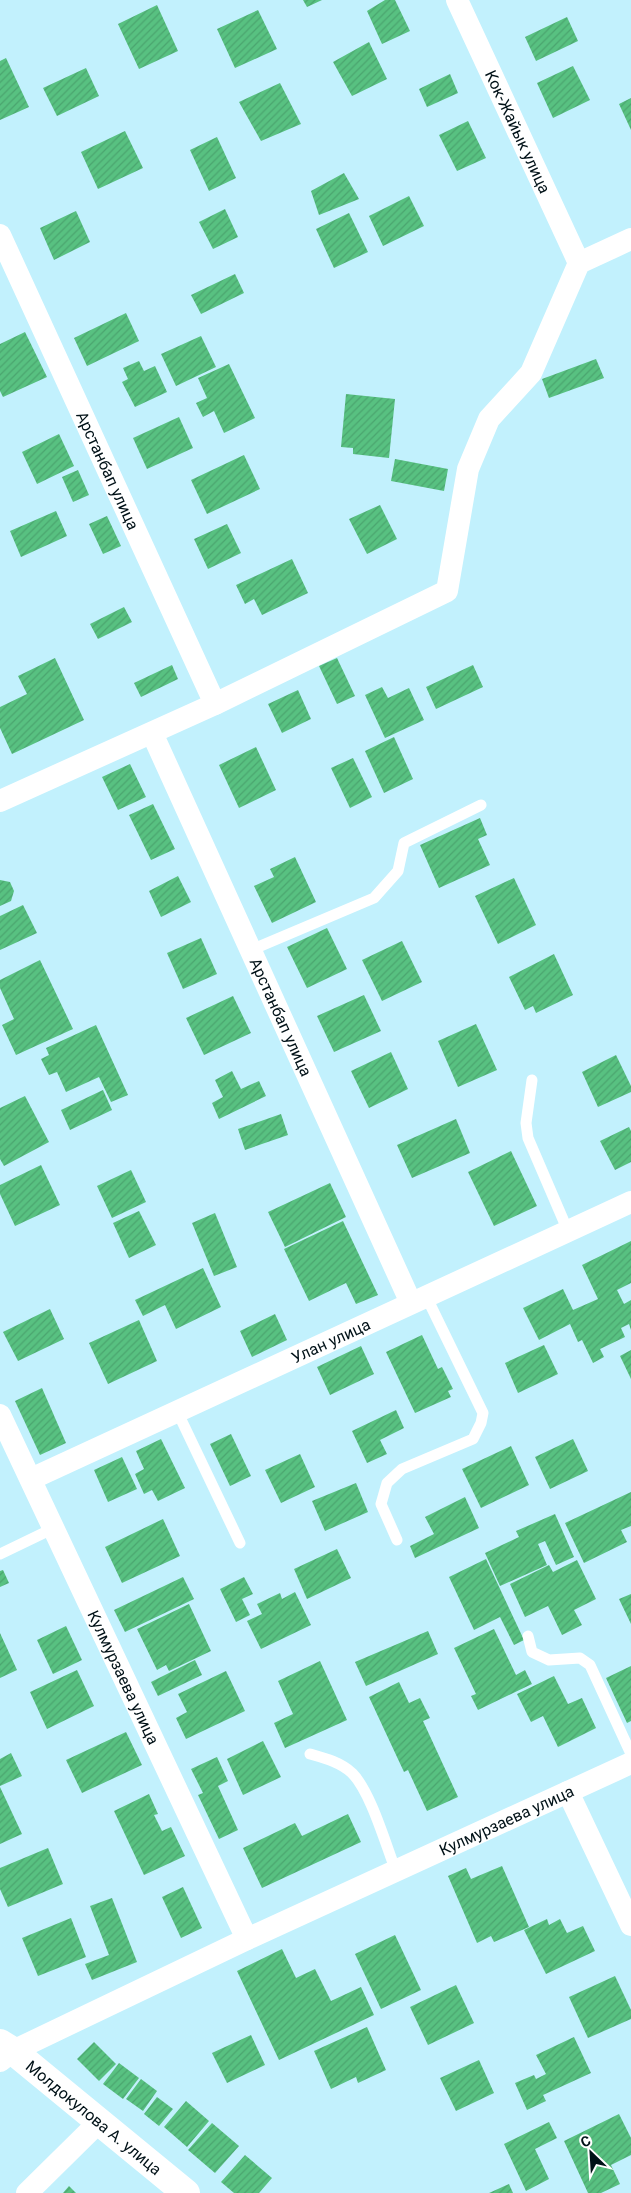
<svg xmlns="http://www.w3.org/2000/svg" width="631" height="2193" font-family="Roboto,sans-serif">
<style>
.building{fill:url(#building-hatch)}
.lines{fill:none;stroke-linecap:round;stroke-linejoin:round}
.lane{stroke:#fff;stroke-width:11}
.street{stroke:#fff;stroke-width:22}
.secondary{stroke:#fff;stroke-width:28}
.labels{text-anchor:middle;stroke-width:5;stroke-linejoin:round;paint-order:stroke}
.street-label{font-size:16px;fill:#001117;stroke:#fff}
</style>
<defs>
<pattern id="building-hatch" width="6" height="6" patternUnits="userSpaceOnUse" patternTransform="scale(1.25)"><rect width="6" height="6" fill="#58c181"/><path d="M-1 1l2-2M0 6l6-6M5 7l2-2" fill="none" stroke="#4ba56f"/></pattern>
</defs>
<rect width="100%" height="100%" fill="#c2f1fd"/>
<g class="building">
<polygon points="303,0 322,0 307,7"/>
<polygon points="385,0 395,0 410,31 382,44 367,11"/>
<polygon points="157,5 178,51 139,69 118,24"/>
<polygon points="258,10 277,49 235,68 217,29"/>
<polygon points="567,17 578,41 536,61 525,37"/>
<polygon points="369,42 387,79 352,96 333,62"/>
<polygon points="6,58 29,107 0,120 0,61"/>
<polygon points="573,66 590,100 553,118 537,83"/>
<polygon points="86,68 99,96 57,116 43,88"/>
<polygon points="450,74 458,93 427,107 419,89"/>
<polygon points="280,83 301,124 261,141 239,102"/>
<polygon points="631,98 631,130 619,104"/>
<polygon points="468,121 486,158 457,171 439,135"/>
<polygon points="125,131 143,168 98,189 81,152"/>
<polygon points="217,137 236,178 209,191 190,150"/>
<polygon points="344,173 359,199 319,215 311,191"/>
<polygon points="409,196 424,226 383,246 369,216"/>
<polygon points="225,209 238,237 213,249 199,222"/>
<polygon points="76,211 90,242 54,260 40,228"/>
<polygon points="349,213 368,252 334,268 316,229"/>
<polygon points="235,274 244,293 201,314 191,295"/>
<polygon points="126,313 139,341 87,366 74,338"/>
<polygon points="25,332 47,377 3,397 0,391 0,344"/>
<polygon points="201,336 216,367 176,386 161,354"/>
<polygon points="596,359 604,378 549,398 542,379"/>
<polygon points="139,361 144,371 155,366 167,392 135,407 122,382 128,379 123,368"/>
<polygon points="229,364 255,418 224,433 214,411 203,417 196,403 207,398 198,378"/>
<polygon points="346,394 395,399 389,458 353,454 353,448 341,447"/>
<polygon points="179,417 193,448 147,469 133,438"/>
<polygon points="59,434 74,466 37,484 22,452"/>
<polygon points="244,455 260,489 207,514 191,480"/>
<polygon points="395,459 448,469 444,491 391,481"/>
<polygon points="78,470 89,495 73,502 62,477"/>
<polygon points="380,505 397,539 367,554 349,519"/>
<polygon points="56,511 67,536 21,557 10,531"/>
<polygon points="107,516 121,546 103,554 89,524"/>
<polygon points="227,524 241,553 208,569 194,539"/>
<polygon points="292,559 308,593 262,615 254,599 245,604 236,585"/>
<polygon points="124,607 132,622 98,639 90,624"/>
<polygon points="55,658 84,720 12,754 0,728 0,707 27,694 18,676"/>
<polygon points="337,658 355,696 337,704 319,666"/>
<polygon points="172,665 178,679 141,697 134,683"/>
<polygon points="473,665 483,687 436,709 426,687"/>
<polygon points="382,687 388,698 409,688 424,720 385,738 365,695"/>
<polygon points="298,690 311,719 282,733 268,704"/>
<polygon points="394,737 413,779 384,793 365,751"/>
<polygon points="256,747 276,790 239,808 219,765"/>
<polygon points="353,758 372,797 350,808 331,768"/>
<polygon points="130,764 146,797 118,810 102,777"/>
<polygon points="153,804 175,849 151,860 129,815"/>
<polygon points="480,818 487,835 478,839 490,865 439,888 420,845"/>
<polygon points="295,857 316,902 272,923 254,886 274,877 270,869"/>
<polygon points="178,876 191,902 161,917 149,891"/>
<polygon points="514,878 536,925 498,944 475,896"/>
<polygon points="0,880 10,882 14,891 11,901 0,906"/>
<polygon points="23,905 37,933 0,950 0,916"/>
<polygon points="327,928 347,969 307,988 287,947"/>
<polygon points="201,938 217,974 183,989 167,953"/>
<polygon points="402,941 422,982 382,1001 362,960"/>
<polygon points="554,954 573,995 536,1013 533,1006 525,1010 509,977"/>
<polygon points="40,960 73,1029 16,1055 2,1025 14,1019 0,988 0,980"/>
<polygon points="364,995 381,1031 334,1052 317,1016"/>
<polygon points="233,996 251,1033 204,1055 186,1018"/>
<polygon points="476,1024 497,1070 458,1087 438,1041"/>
<polygon points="96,1025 128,1095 111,1102 99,1077 66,1092 57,1072 49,1075 41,1059 49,1055 46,1048"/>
<polygon points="391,1052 408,1089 369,1108 351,1071"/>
<polygon points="616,1055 631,1086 631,1092 598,1107 582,1072"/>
<polygon points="232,1071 241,1089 259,1081 266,1096 219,1119 212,1103 223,1097 215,1080"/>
<polygon points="103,1090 112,1110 70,1130 61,1110"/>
<polygon points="25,1096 49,1142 4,1166 0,1159 0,1108"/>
<polygon points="281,1114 288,1135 245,1150 238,1129"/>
<polygon points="456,1119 470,1153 412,1178 397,1145"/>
<polygon points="629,1127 631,1131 631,1162 615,1170 600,1141"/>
<polygon points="511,1151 537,1206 494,1226 468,1172"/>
<polygon points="41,1165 60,1205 15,1226 0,1194 0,1185"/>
<polygon points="131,1170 146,1202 112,1218 97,1186"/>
<polygon points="330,1183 346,1217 285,1247 268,1212"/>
<polygon points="139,1211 156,1245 129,1258 113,1223"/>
<polygon points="215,1213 237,1267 214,1276 192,1223"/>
<polygon points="343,1221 378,1295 356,1304 346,1283 309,1301 284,1249"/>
<polygon points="631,1241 631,1283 617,1290 624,1304 631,1300 631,1330 629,1324 621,1328 625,1337 600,1349 604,1357 593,1363 582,1340 578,1342 570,1324 539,1340 523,1308 563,1289 573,1310 598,1299 582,1265"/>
<polygon points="203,1268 221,1307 176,1329 165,1305 143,1316 135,1300"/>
<polygon points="50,1309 64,1339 18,1361 3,1332"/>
<polygon points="275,1314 287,1340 252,1357 240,1331"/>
<polygon points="139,1320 157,1361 108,1384 89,1343"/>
<polygon points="422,1335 438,1369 442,1367 453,1389 448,1391 451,1397 415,1413 386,1352"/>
<polygon points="544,1345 558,1374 518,1393 505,1363"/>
<polygon points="361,1346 374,1374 330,1395 317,1367"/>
<polygon points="631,1350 631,1379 620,1356"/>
<polygon points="42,1388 66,1443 40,1455 15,1401"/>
<polygon points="396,1410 404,1428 380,1440 387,1454 367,1463 352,1431"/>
<polygon points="231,1434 251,1476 230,1486 210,1444"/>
<polygon points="161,1439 185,1488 158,1501 152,1490 144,1494 135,1474 144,1469 136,1451"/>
<polygon points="573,1439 588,1471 550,1489 535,1457"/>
<polygon points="511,1446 529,1485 481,1508 462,1469"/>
<polygon points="300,1454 315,1487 281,1503 265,1470"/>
<polygon points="122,1457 137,1489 108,1502 94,1470"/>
<polygon points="356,1483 368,1512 325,1531 312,1501"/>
<polygon points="631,1492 631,1526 621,1530 627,1542 584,1563 565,1523"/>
<polygon points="465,1497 479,1528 415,1558 410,1546 434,1534 425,1517"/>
<polygon points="555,1514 574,1557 556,1565 545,1541 538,1544 547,1565 500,1586 485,1553 519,1537 516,1531"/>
<polygon points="163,1519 180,1556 122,1583 105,1547"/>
<polygon points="337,1549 351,1578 307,1599 294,1569"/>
<polygon points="486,1559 524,1640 514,1645 500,1617 474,1630 449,1577"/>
<polygon points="577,1560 596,1599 574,1610 582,1625 562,1635 548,1606 525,1617 510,1584 549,1565 553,1572"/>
<polygon points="3,1570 9,1583 0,1587 0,1571"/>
<polygon points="183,1577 194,1599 125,1632 114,1610"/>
<polygon points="244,1577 253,1594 242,1599 250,1615 236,1622 220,1589"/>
<polygon points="295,1592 311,1625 261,1649 247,1621 262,1614 257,1604 280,1593 282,1599"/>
<polygon points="631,1594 631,1624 619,1599"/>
<polygon points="189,1604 211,1651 169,1671 166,1665 157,1670 137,1629"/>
<polygon points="66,1626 82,1660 53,1674 37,1640"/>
<polygon points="494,1629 516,1675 525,1670 532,1684 478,1710 471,1696 476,1694 454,1648"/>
<polygon points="428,1631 438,1654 366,1686 355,1662"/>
<polygon points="0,1633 17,1670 0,1678"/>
<polygon points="195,1660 202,1675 158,1696 151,1682"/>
<polygon points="320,1661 347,1720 285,1748 274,1723 293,1714 278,1681"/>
<polygon points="631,1666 631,1721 627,1723 606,1678"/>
<polygon points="77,1670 94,1706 47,1729 30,1692"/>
<polygon points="226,1671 245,1711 186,1739 176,1718 187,1712 178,1694"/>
<polygon points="554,1676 568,1704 582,1698 596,1728 558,1747 543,1716 531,1722 517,1694"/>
<polygon points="399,1682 409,1703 420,1698 430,1718 423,1721 458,1797 427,1811 408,1770 404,1772 369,1697"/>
<polygon points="126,1732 142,1765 82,1793 66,1760"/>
<polygon points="263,1741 281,1777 243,1795 227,1759"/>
<polygon points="11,1753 22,1776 0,1786 0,1759"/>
<polygon points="217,1757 228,1781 218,1786 238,1830 219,1839 198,1795 203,1793 191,1769"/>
<polygon points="0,1787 22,1834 0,1844"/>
<polygon points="149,1794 158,1814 154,1815 162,1831 171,1827 185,1856 144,1875 114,1811"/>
<polygon points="348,1814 361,1842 262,1888 243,1848 295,1823 302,1836"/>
<polygon points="48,1848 63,1884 8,1907 0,1889 0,1868"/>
<polygon points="502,1866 529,1927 494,1942 491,1936 477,1943 448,1876 466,1868 471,1879"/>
<polygon points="183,1887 202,1928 181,1938 162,1897"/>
<polygon points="112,1898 137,1962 92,1980 85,1964 109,1955 90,1906"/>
<polygon points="71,1918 86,1957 38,1976 22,1938"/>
<polygon points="547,1919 549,1925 560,1919 567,1933 583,1926 595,1951 546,1974 524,1930"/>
<polygon points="395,1935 421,1990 381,2009 355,1954"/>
<polygon points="282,1949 296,1978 315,1969 331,2001 361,1987 374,2015 279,2060 237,1971"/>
<polygon points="615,1976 631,2010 631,2019 588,2038 569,1997"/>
<polygon points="456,1985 474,2023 428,2045 410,2007"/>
<polygon points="367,2027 386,2070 358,2083 356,2077 331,2089 314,2051"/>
<polygon points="251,2035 265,2065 227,2083 212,2053"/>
<polygon points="574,2037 591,2073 543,2095 546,2101 527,2110 515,2083 534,2075 536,2079 546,2074 536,2055"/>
<polygon points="94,2042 116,2064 99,2081 77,2059"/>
<polygon points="479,2060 494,2093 456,2111 440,2078"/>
<polygon points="119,2063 139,2078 123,2099 103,2084"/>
<polygon points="141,2079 157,2091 143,2111 126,2099"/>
<polygon points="157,2097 173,2109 159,2126 144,2114"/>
<polygon points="186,2101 209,2121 187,2147 164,2127"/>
<polygon points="619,2114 631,2138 631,2155 611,2165 620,2184 601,2193 588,2193 564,2141"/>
<polygon points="549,2122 557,2138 535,2149 549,2179 526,2191 504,2144"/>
<polygon points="212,2123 239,2146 215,2173 188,2150"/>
<polygon points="245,2155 272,2178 259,2193 234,2193 221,2182"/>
<polygon points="509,2184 513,2193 489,2193"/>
<polygon points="69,2186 76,2193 63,2193"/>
</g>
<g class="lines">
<g class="lane">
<polyline points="251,950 374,898 398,871 404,843 481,805"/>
<polyline points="532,1080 526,1123 528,1138 568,1231"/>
<polyline points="177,1411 240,1543"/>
<polyline points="397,1540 381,1504 387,1483 402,1469 473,1439 481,1423 483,1413 426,1296"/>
<polyline points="0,1554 54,1528"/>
<polyline points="528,1636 532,1652 549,1660 580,1658 590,1665 631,1754"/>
<path d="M310,1754C324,1758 340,1762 352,1773C371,1792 386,1846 396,1871"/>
</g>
<g class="street">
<path id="s1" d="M457,0L579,263"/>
<path id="s2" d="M0,235L215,704"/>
<path id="s3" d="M152,733L411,1303"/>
<polyline points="0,801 215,704 447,591 468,469 489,419 531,373 579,263 631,239"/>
<path id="s4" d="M0,1415L247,1939"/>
<path id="s5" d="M31,1479L631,1202"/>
<polyline points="568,1792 631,1925"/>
<path id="s6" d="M0,2061L13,2051L247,1939L631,1763"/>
<polyline points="27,2193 99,2122"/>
</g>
<path class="secondary" id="s7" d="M0,2043L13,2051L186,2193"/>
</g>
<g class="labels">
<g class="street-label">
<text dy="6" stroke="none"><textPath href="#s1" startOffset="145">Кок-Жайык улица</textPath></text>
<text dy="6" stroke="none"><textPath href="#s2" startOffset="259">Арстанбап улица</textPath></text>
<text dy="6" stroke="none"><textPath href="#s3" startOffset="312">Арстанбап улица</textPath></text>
<text dy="6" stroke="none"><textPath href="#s5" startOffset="330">Улан улица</textPath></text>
<text dy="6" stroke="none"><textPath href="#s4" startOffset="290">Кулмурзаева улица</textPath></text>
<text dy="6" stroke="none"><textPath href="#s6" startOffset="561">Кулмурзаева улица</textPath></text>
<text dy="6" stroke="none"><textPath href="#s7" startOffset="120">Молдокулова А. улица</textPath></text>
</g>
</g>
<g transform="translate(591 2153) rotate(335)" stroke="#ffffff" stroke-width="4" paint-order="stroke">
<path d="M0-4L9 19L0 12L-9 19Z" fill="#001117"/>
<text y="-8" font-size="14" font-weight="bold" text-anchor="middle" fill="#001117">С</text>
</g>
</svg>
